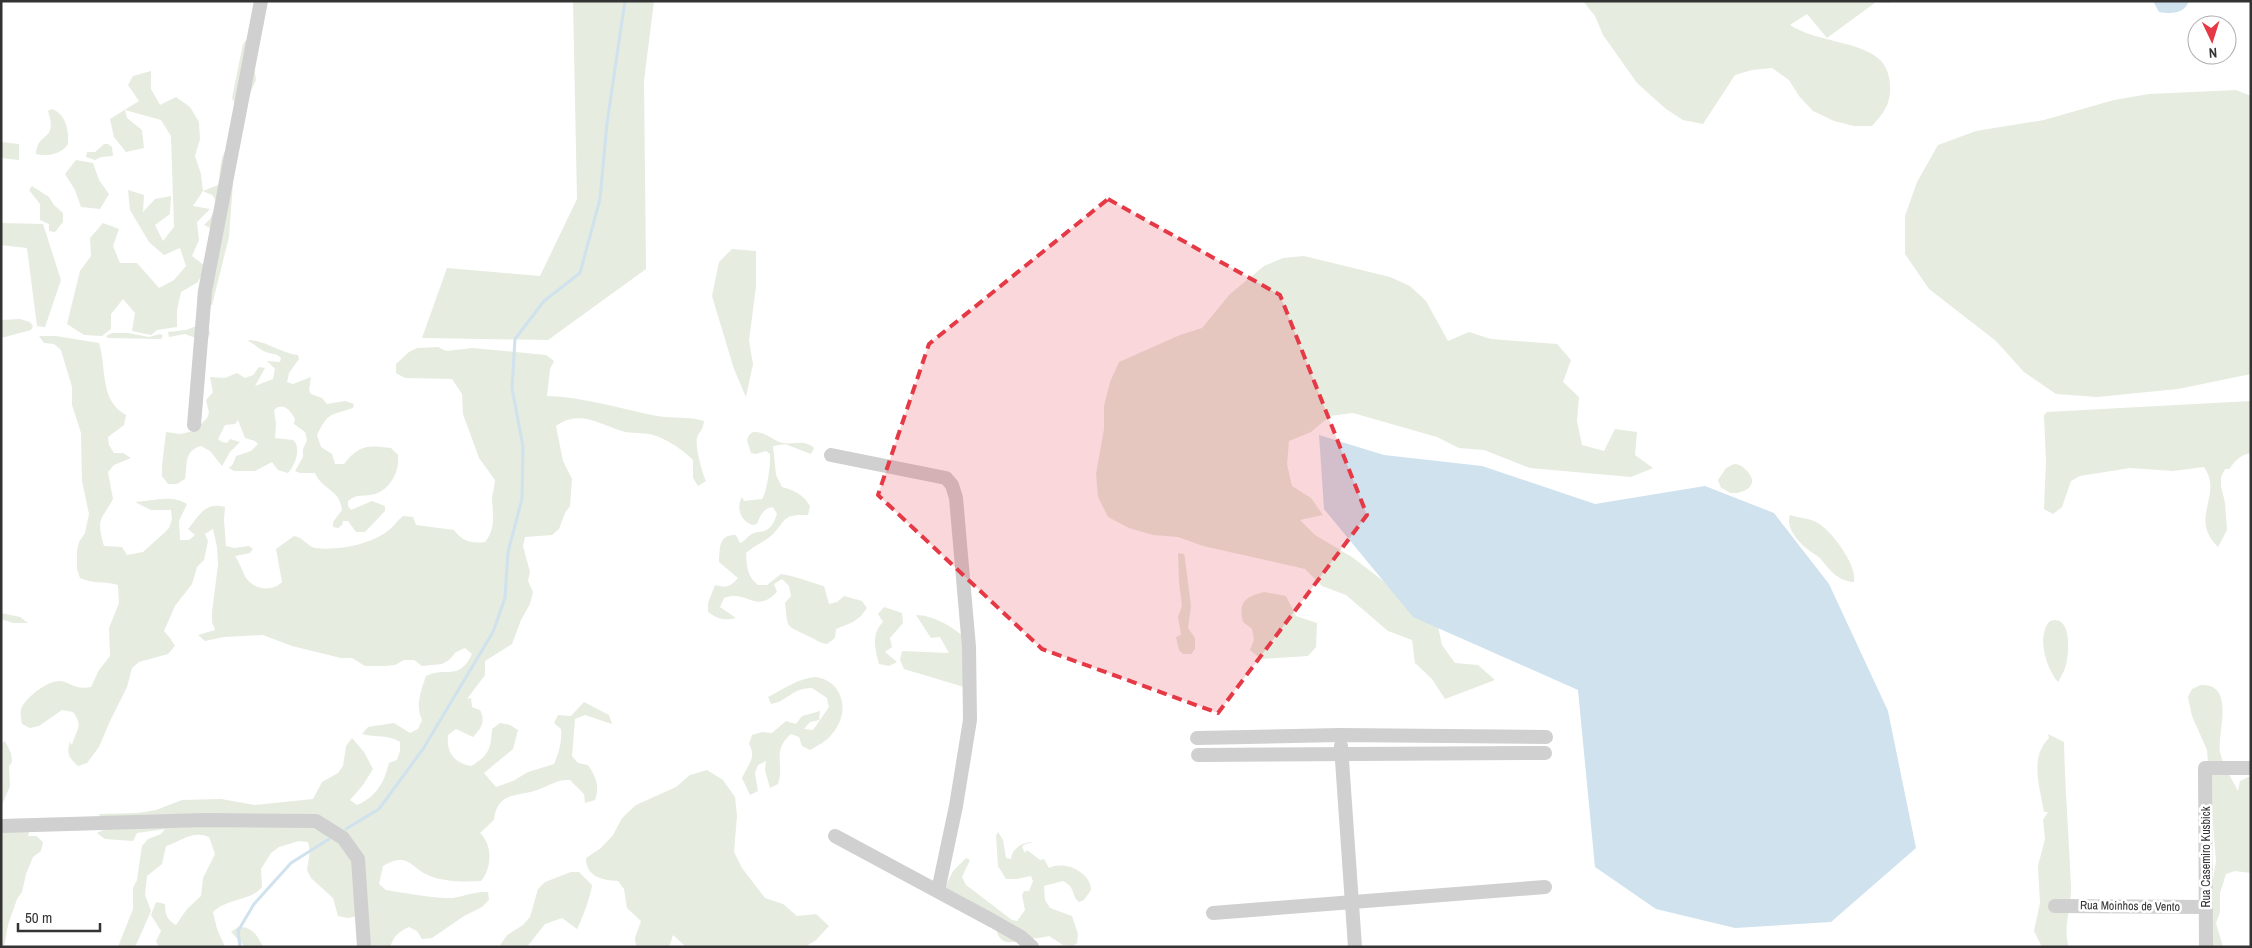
<svg xmlns="http://www.w3.org/2000/svg" width="2252" height="948" font-family="'Archivo Narrow',sans-serif">
<style>
.green{fill:#e6ecdf;fill-rule:evenodd}
.water{fill:#cfe2ee}
.lines{fill:none;stroke-linecap:round;stroke-linejoin:round}
.stream{stroke:#cfe2ee;stroke-width:3}
.minor{stroke:#d0d0d0;stroke-width:14}
.marked{fill:#e63946;fill-opacity:0.2;stroke:#e63946;stroke-width:4;stroke-dasharray:10 6;stroke-linejoin:round}
.labels{text-anchor:middle;stroke-width:5;stroke-linejoin:round;paint-order:stroke}
.street-label{font-size:12px;fill:#333;stroke:#fff}
</style>
<rect width="100%" height="100%" fill="#fff"/>
<g class="green">
<polygon points="573,1 654,1 644,81 646,269 548,340 422,338 447,268 540,276 577,199"/>
<path d="M1583,1H1892L1889,3L1876,2L1827,38L1807,14L1790,25C1816,42 1859,41 1879,59C1887,66 1890,77 1890,87C1891,104 1883,114 1872,126H1854L1834,121L1813,111L1799,96L1789,80L1772,68L1752,70L1735,75L1703,124L1683,120L1666,109L1637,83L1603,35L1595,16Z"/>
<polygon points="246,40 250,42 256,80 240,115 232,98 243,44"/>
<path d="M151,71V89L160,105L176,97L190,107L199,122L200,139L195,156L201,174L203,191L218,185C222,168 218,155 232,143L233,183L229,237L212,305L200,308L197,299L198,290L205,284V268L198,282L181,292L177,310V327L157,330L151,335L132,331L135,313L123,299L111,314V329L102,336L84,335L67,324L80,271L91,256L90,238L103,223L119,229L113,246L120,263H137L159,288L174,280L186,266L180,248L164,255L149,242L130,210L128,190L144,195L143,212L155,199L171,196L170,214L155,225L163,241L174,227L171,136L161,120L125,110L127,118L142,130L144,148L126,152L114,137L110,119L139,101L128,85L133,76ZM203,191L212,195L218,203L210,219L204,225L212,229L205,266L192,256L199,240L197,222L210,209L193,206Z"/>
<polygon points="2236,90 2251,96 2251,374 2178,389 2097,397 2056,394 2024,372 1996,341 1929,289 1905,254 1905,216 1917,182 1938,145 1976,131 2044,120 2114,100 2149,94"/>
<path d="M52,109C66,114 69,131 68,144C62,154 47,157 36,154C38,130 58,143 48,111Z"/>
<polygon points="1,142 19,144 19,160 1,158"/>
<polygon points="104,144 108,144 112,147 113,156 101,157 95,160 86,157 87,152 95,152"/>
<polygon points="76,160 93,163 99,180 109,194 100,209 81,207 75,190 65,174"/>
<polygon points="32,186 49,197 54,205 63,213 63,222 55,232 49,231 49,224 40,220 40,204 29,190"/>
<polygon points="1,223 43,224 61,280 45,327 37,326 27,248 1,245"/>
<polygon points="732,249 756,251 756,286 749,341 753,364 746,397 734,369 712,296 719,262"/>
<polygon points="1304,256 1390,277 1410,286 1426,301 1448,341 1469,332 1491,339 1557,344 1571,360 1563,382 1579,397 1577,421 1582,445 1604,451 1615,429 1637,432 1635,455 1653,468 1631,477 1530,468 1484,450 1459,448 1437,437 1353,413 1330,416 1311,432 1289,441 1287,464 1292,486 1311,498 1323,515 1300,520 1315,535 1352,557 1437,622 1442,645 1455,663 1478,665 1495,680 1445,699 1432,679 1415,663 1412,640 1388,631 1346,595 1322,586 1305,569 1203,546 1178,537 1153,535 1129,528 1108,517 1098,497 1096,474 1104,429 1104,406 1110,382 1119,362 1180,335 1202,328 1230,294 1264,266 1283,258"/>
<polygon points="20,319 30,322 33,326 31,330 1,338 1,320"/>
<polygon points="199,325 207,325 210,333 208,338 193,337 185,334 169,337 168,332 186,330"/>
<polygon points="112,333 128,333 149,337 160,334 163,336 161,339 108,338 106,336"/>
<path d="M39,336H56L99,343C107,368 99,400 126,415L124,425L108,437L109,445L114,453H123L131,458L114,465L108,472L113,499C101,521 96,518 104,546L122,547L127,555L143,552L163,534L169,528L172,519L171,510H151L135,502C152,501 172,494 187,504L179,521L180,540H189L195,535L188,529C199,516 205,501 225,507L224,520L226,546L234,548L249,546L253,549L250,553L235,556C240,563 242,571 246,578C254,590 273,592 282,582L276,549L294,536C303,537 307,546 315,548C339,551 372,544 389,530C394,526 398,520 403,516L413,517L416,525L454,530C462,541 472,544 485,542C496,528 493,515 492,500C492,493 495,486 495,480L479,458L463,414L462,394L452,379L405,378L396,373V364L409,352L417,348L438,347L446,351L473,348L546,355L554,361L550,369L547,396C584,397 621,409 657,416C673,419 689,416 704,421C703,431 699,431 697,438C695,447 702,472 706,481L698,486L693,478V460C683,450 667,439 653,435C643,432 632,434 622,431C599,424 579,409 556,426L563,461L572,479L570,506L565,513L559,529L552,535L525,537L523,546L530,572L528,581L533,592L530,604L521,620L512,644L485,661V675L467,699L471,698L472,707L480,710C486,721 481,729 473,737L456,729L448,735C446,752 454,763 471,766C489,756 491,748 492,729L500,723L510,725L518,730L513,749L484,773L496,787L513,781L528,772L554,764C559,753 562,742 561,729L554,723L558,715L571,716L584,702L609,715L612,724L585,715L575,719L572,756L578,763L588,765C596,777 600,786 595,800L585,803L584,794L570,780C557,779 549,786 537,790C517,797 497,791 494,820L480,833C493,845 492,868 481,881C464,882 446,882 430,876C410,868 409,851 383,866L379,884L386,890C405,893 425,897 445,898C460,899 471,891 488,892L489,900L482,907L464,916L432,938L422,939L417,931L409,927C398,932 394,936 390,947H361L357,916L348,918L338,916L333,898L311,878L307,870L310,851L308,842L299,841L279,847L271,853L261,869L262,887C251,901 227,898 213,912L217,929L225,947H159L156,941L161,931L151,915L156,902L165,904C165,914 167,920 176,925L187,909L201,896L203,878L215,854L209,837C192,830 182,841 166,846L162,864L147,876L145,895L151,911L136,945L132,947H118L133,909V888L137,880L142,846L148,839L161,834L165,829L137,833L133,841L105,839L97,833L106,829L99,814L138,813L156,810L182,800L221,799L255,805L313,799L322,782L338,773L343,766L346,746L352,738L364,752L373,769L363,785L350,800L357,805C376,797 384,783 389,763L397,760L400,751V742C388,734 376,738 362,734L368,727L394,723L410,733L418,729L422,720C415,705 421,691 426,676C446,666 459,682 472,654L465,648L456,652L449,660L442,664L422,666L414,660H404L395,665L385,666H365L352,658H341L292,646L263,635L224,637L205,641L198,635L215,630L212,622V612L218,565L217,547L213,529L205,534L208,541L204,560L197,567L192,584L175,606L164,631L170,638L175,646L168,654L139,662L132,668L127,687L111,719L99,747L87,763L78,766C69,758 66,753 70,742L72,745C76,730 84,726 73,712L62,710L39,726L30,728L22,724C21,718 19,711 23,705C30,695 47,681 60,681C71,682 73,690 91,687L99,670L110,656L109,628L119,603L118,585C105,581 92,584 80,578L77,569V551L79,542L85,533L89,514L82,481L81,433L72,405V387L61,350L54,344L44,343Z"/>
<path d="M250,340C269,342 280,353 298,355L299,359L289,373L287,382L293,384L311,377L309,390L311,394L322,398L327,404L345,401L354,404L353,408C330,416 329,411 317,435L321,447L332,454L335,464H344C359,445 367,445 391,448L398,455C400,470 391,489 375,494C365,497 357,493 348,501V506L351,510L372,501L385,506V511L365,532H356L348,521H343L342,525L338,528L333,527V522L342,510C340,489 321,489 315,473H300L295,471L303,457V449L307,440L305,432L294,424L295,419C291,411 283,401 274,410L276,424L275,438L293,440C302,447 295,466 288,473L278,470L272,462L255,471H234L229,468L233,464L236,456L251,451L258,444L255,441L245,438L238,420L235,424L225,425L218,439L222,442L227,443L230,439L240,442L230,452L222,466L210,451L201,446C183,451 188,465 185,479L177,484H168L162,476V466L166,432L180,434L194,431L207,418L209,413L206,400L213,392L210,377L225,378L237,373L245,378L253,375L259,367L265,368L255,386L273,379L275,369L267,361L280,362L281,358C276,352 272,355 266,352C260,350 255,344 248,341Z"/>
<path d="M2251,401V453C2240,455 2236,460 2229,469H2225L2221,477V486L2225,503L2227,530L2218,547C2188,517 2224,496 2204,467L2173,471L2130,468L2080,476L2071,481L2062,507L2053,514L2044,509L2046,462L2044,415L2047,412Z"/>
<path d="M753,432C765,431 772,440 783,443C794,445 804,439 814,448L811,454L785,444L773,446L776,475L782,487C794,490 804,495 810,506L808,515C781,514 787,520 772,535C765,542 753,546 746,553C747,567 747,576 758,585H767L781,574C793,575 812,583 824,586L829,604L837,602L844,596L862,601L867,608L861,616L853,622L836,629L835,638L827,644C818,643 816,639 808,636C785,625 788,629 785,603L791,596L789,586L782,579L774,584L777,592C754,615 749,589 724,598L720,607L736,618C724,621 718,619 708,612V603L715,585C725,588 731,587 738,578L719,562C720,549 718,534 736,535L740,543C745,541 745,539 749,536C759,527 769,539 777,514L773,507C763,508 760,516 757,524L752,525C740,520 736,508 742,497L744,501L762,499C767,493 771,462 770,454L766,451L756,454L751,453L747,440L749,435Z"/>
<path d="M1734,464C1740,464 1743,467 1747,471C1760,484 1746,494 1731,493C1728,492 1724,489 1721,488L1718,480L1726,468Z"/>
<path d="M1790,515C1798,518 1809,518 1816,522C1830,528 1858,566 1854,582C1837,581 1829,569 1820,558C1817,555 1812,553 1810,551C1800,544 1785,528 1790,515Z"/>
<polygon points="1178,553 1184,554 1185,559 1191,606 1188,628 1195,638 1195,649 1191,654 1183,654 1179,650 1176,637 1181,635 1178,617 1182,606 1179,582"/>
<path d="M1264,592L1286,596L1296,616L1317,623L1316,647L1308,656L1261,659L1250,650L1254,640L1252,629L1243,622C1238,602 1245,597 1264,592Z"/>
<path d="M884,607L902,613L903,623L890,638L892,647L885,652L897,662L889,666L879,664C875,648 871,634 883,622L878,614Z"/>
<polygon points="1,613 20,617 28,623 13,623 1,619"/>
<path d="M916,615C932,615 952,626 964,637V687L904,669L900,660L902,651L949,653L940,637L931,638Z"/>
<path d="M2055,620C2073,620 2069,660 2064,671C2062,675 2060,678 2058,682C2046,668 2036,635 2050,621Z"/>
<path d="M816,677C845,682 850,714 832,734C827,741 817,746 810,750L802,746L799,737L791,734C771,751 785,764 778,784L770,788L765,770L766,761L758,765L755,773L758,791L750,795L742,778C748,764 757,758 749,744L752,735L762,732L772,733L786,721L796,724L802,716L820,711L819,720L810,722L804,729L813,730L829,707L827,698L812,688C792,688 788,701 771,704L768,697C786,688 796,679 816,677Z"/>
<path d="M2201,685C2236,683 2217,733 2220,752C2223,766 2232,779 2238,791L2240,781L2251,776V873L2235,871L2226,874L2220,893V912L2216,923L2223,947H2210V898L2216,861L2207,750L2192,716L2188,697L2192,689Z"/>
<path d="M2048,734L2064,742C2065,790 2069,839 2071,886C2072,906 2062,928 2069,947H2042L2034,931L2040,903L2038,866L2045,839L2043,820L2048,812H2044C2040,787 2029,758 2049,738Z"/>
<polygon points="5,741 11,753 12,762 9,766 10,786 1,807 1,744"/>
<path d="M707,770L723,780L735,797L737,816L734,852L742,868L765,898L783,904L797,916L816,914L829,926L816,940L805,947H686L673,935L669,947H636L635,938L641,921L627,908L624,889L618,881C602,880 586,877 586,858L601,848L613,835L622,818L636,805L676,787L690,775Z"/>
<polygon points="1,818 4,821 30,827 28,836 36,836 43,842 41,851 33,857 26,874 22,892 17,899 8,925 4,947 1,947"/>
<path d="M998,832L1003,840L1006,858L1011,859C1012,848 1024,841 1034,842L1025,844L1022,847L1025,853L1027,850L1040,860L1044,859L1049,868C1064,860 1091,872 1091,890L1084,900L1079,902C1071,896 1076,887 1063,881L1044,886L1045,900L1050,908L1072,916L1078,934L1077,943L1073,946L1063,945L1049,936C1042,938 1035,938 1028,939C1016,941 1002,948 997,932L999,928L944,889L953,871L966,858L970,860L962,877L966,885L1012,920L1017,921L1025,910L1022,895L1024,891H1029L1033,881L1031,876L1017,879H1006L998,866L996,836Z"/>
<path d="M571,872H579L592,885C591,895 582,920 577,929L562,918L545,924L527,947H499L507,935L523,925L530,917L538,889L545,882Z"/>
<path d="M238,927C252,926 257,935 263,947H245L231,932Z"/>
</g>
<g class="water">
<path d="M2153,1H2189C2184,14 2171,14 2159,12Z"/>
<polygon points="1319,435 1384,455 1482,466 1595,504 1705,486 1774,513 1829,584 1888,711 1916,848 1831,922 1735,928 1656,909 1595,867 1578,690 1413,617 1324,509"/>
</g>
<g class="lines">
<g class="stream">
<polyline points="346,829 379,809 423,749 493,632 505,598 508,552 522,499 523,447 512,388 515,339 544,301 580,273 600,199 607,123 625,1"/>
<polyline points="240,947 238,931 254,904 291,863 329,839"/>
</g>
<g class="minor">
<polyline points="194,425 205,291 261,1"/>
<polyline points="831,455 946,478 952,485 956,498 969,647 970,720 956,806 938,891"/>
<polyline points="1197,738 1340,735 1546,737"/>
<polyline points="1341,746 1355,947"/>
<polyline points="1198,755 1545,753"/>
<polyline points="1,826 204,820 316,821 343,838 358,859 364,947"/>
<polyline points="835,836 993,921 1021,937 1032,947"/>
<polyline points="2055,906 2206,907"/>
<polyline points="1213,913 1545,887"/>
<polyline points="2206,947 2205,768 2251,768"/>
</g>
</g>
<path class="marked" d="M1108,199L1280,295L1367,515L1218,713L1042,649L878,495L929,344Z"/>
<g class="labels">
<g class="street-label">
<text transform="translate(2206 857) rotate(-90)" y="4">Rua Casemiro Kusbick</text>
<text transform="translate(2130 906) rotate(1)" y="4">Rua Moinhos de Vento</text>
</g>
</g>
<rect width="2252" height="948" fill="none" stroke="#333333" stroke-width="5"/>
<g transform="translate(2212 40) rotate(176)"><circle r="24" fill="#ffffff" stroke="#adadad"/>
<path d="M0-4L9 19L0 12L-9 19Z" fill="#e63946"/>
<text y="-8" font-size="14" font-weight="bold" text-anchor="middle" fill="#333333">N</text>
</g>
<path d="M18 923v8h82v-8" fill="none" stroke="#333333" stroke-width="2.5"/>
<text x="25" y="923" font-size="15" fill="#333333" stroke="#ffffff" stroke-width="4" paint-order="stroke">50 m</text>
</svg>
